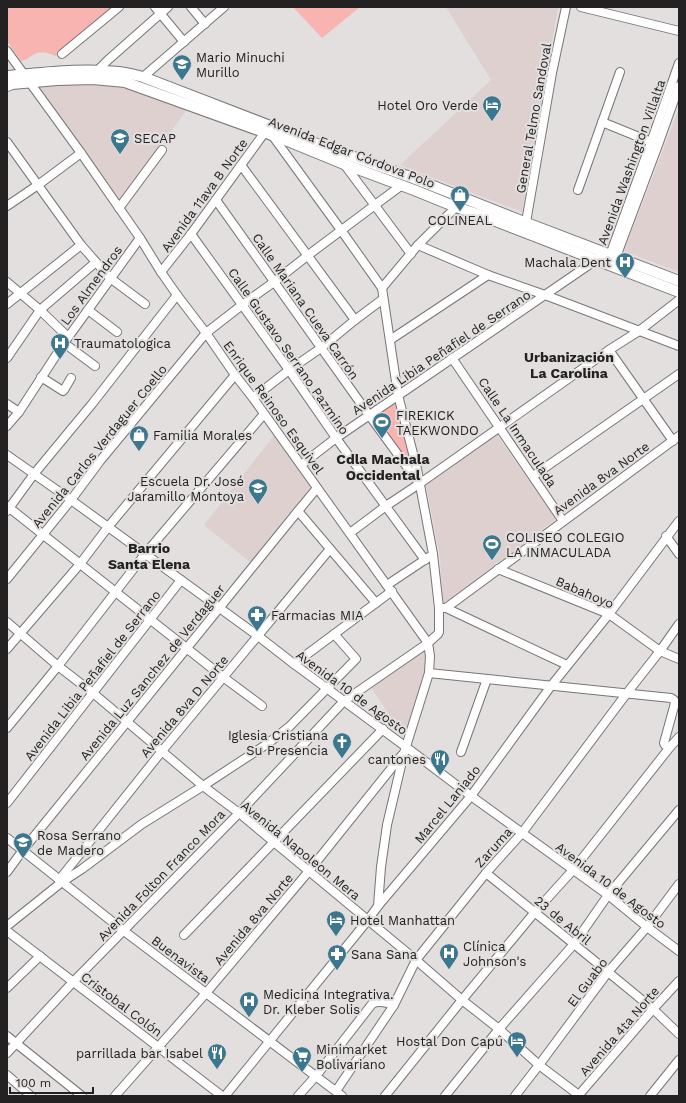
<svg xmlns="http://www.w3.org/2000/svg" width="686" height="1103" font-family="'Work Sans',sans-serif">
<style>
.built{fill:#ddd0cf}
.green{fill:#f8b4b0}
.lines{fill:none;stroke-linecap:round;stroke-linejoin:round}
.minor-casing{stroke:#787575;stroke-width:10}
.major-casing{stroke:#787575;stroke-width:12}
.minor{stroke:#fff;stroke-width:8}
.major{stroke:#fff;stroke-width:10}
.labels{text-anchor:middle;stroke-width:4;stroke-linejoin:round;paint-order:stroke}
.poi-label{font-size:13px;fill:#232121;stroke:#e3dfdf;text-anchor:start}
.street-label{font-size:13px;fill:#232121;stroke:#e3dfdf}
.neighbourhood-label{font-size:14px;font-weight:bold;fill:#232121;stroke:#e3dfdf}
</style>
<rect width="100%" height="100%" fill="#e3dfdf"/>
<g class="built">
<polygon points="446,7 558,7 522,212 400,165 491,80"/>
<polygon points="61,82 124,85 188,108 120,202 36,86"/>
<polygon points="678,111 679,112 679,272 624,251"/>
<polygon points="276,433 313,484 251,563 204,525"/>
<polygon points="497,435 556,519 443,604 440,557 426,485"/>
<polygon points="425,646 426,669 406,739 369,685"/>
</g>
<g class="green">
<path d="M7,7H111L56,56C48,53 40,50 33,55C26,59 29,59 21,61L7,41Z"/>
<polygon points="293,7 360,7 322,38"/>
<polygon points="401,392 420,481 370,413"/>
</g>
<g class="lines">
<defs>
<g id="minor">
<polyline points="155,7 184,42"/>
<polyline points="191,7 205,24"/>
<polyline points="581,7 679,31"/>
<polyline points="7,51 81,153 140,238 161,272 177,295 206,333 235,375 253,398 428,643 430,656 429,673 404,753 387,825 381,867 378,906"/>
<polyline points="62,54 119,7"/>
<polyline points="97,71 108,60 168,7"/>
<polyline points="143,77 224,7"/>
<polyline points="602,122 656,144"/>
<polyline points="7,142 81,245 110,278 145,304"/>
<polyline points="344,164 411,254"/>
<polyline points="241,165 355,320"/>
<polyline points="578,190 620,72"/>
<polyline points="216,200 369,415 418,482"/>
<polyline points="7,206 38,185 81,153"/>
<polyline points="119,208 162,150"/>
<polyline points="525,228 552,73 566,7"/>
<polyline points="191,234 289,370 336,438 425,560"/>
<polyline points="418,245 488,275 545,295 679,346"/>
<polyline points="616,257 658,145 679,86"/>
<polyline points="161,272 191,234 265,132"/>
<polyline points="7,282 40,310 68,337"/>
<polyline points="382,288 418,245 456,207"/>
<polyline points="7,304 81,245"/>
<polyline points="88,310 117,332"/>
<polyline points="390,340 488,275"/>
<polyline points="64,343 95,366"/>
<polyline points="609,350 673,441"/>
<polyline points="7,358 40,310 96,262"/>
<polyline points="452,358 563,521"/>
<polyline points="41,377 63,391 64,390 71,378"/>
<polyline points="253,398 289,370 321,348 355,320 383,299"/>
<polyline points="7,404 19,412"/>
<polyline points="7,426 19,412 64,343 140,238"/>
<polyline points="7,455 71,500 258,636 294,664 406,747 471,796 608,895 647,927 679,951"/>
<polyline points="301,465 336,438 596,260 610,255 651,142 679,63"/>
<polyline points="533,476 679,374"/>
<polyline points="7,506 223,677 262,706"/>
<polyline points="7,511 34,474 92,404 177,295"/>
<polyline points="298,511 376,603"/>
<polyline points="350,533 386,506 419,484 609,350 639,331 679,300"/>
<polyline points="666,536 679,554"/>
<polyline points="498,569 609,614 660,651 679,659"/>
<polyline points="7,579 71,500 100,461 206,333 242,305 274,282 307,256 375,205 402,185"/>
<polyline points="387,585 429,557"/>
<polyline points="439,608 446,608 679,436"/>
<polyline points="446,608 567,665"/>
<polyline points="7,622 58,666 93,693 203,786 239,813 416,960 462,1000 499,1029 539,1065 580,1096"/>
<polyline points="7,649 80,564 108,527 235,375"/>
<polyline points="294,664 392,591"/>
<polyline points="429,673 671,698 674,700 675,703 664,743 665,745 670,747"/>
<polyline points="7,728 58,666 145,554 264,414"/>
<polyline points="461,752 487,679"/>
<polyline points="7,803 181,580"/>
<polyline points="7,838 124,931 342,1096"/>
<polyline points="7,872 23,850 298,511 317,488"/>
<polyline points="486,873 574,944 653,1009 679,1034"/>
<polyline points="59,880 162,751 330,549"/>
<polyline points="7,926 62,882 82,869 142,824 203,786 267,744 289,727 356,659 334,634"/>
<polyline points="7,931 222,1096"/>
<polyline points="184,935 383,729"/>
<polyline points="7,988 40,956"/>
<polyline points="7,1036 82,1096"/>
<polyline points="7,1053 73,982 239,813 344,701 428,643 438,634 439,632 439,608 433,554 417,469 398,395 382,288 341,230 272,135"/>
<polyline points="7,1075 31,1096"/>
<polyline points="336,1091 394,1005 416,960 486,873 522,833 627,693 660,651 679,624"/>
<polyline points="115,1096 206,993 309,871 402,755"/>
<polyline points="225,1096 368,920 378,906 471,796 551,686 609,614 679,521"/>
<path d="M298,1096L316,1076L372,1004C379,1000 386,1003 394,1005"/>
<polyline points="385,1096 462,1000 535,912 573,870 670,747 679,737"/>
<polyline points="445,1096 499,1029 574,944 608,895 679,810"/>
<polyline points="515,1096 539,1065 608,972 647,927 679,884"/>
<polyline points="578,1096 653,1009 679,981"/>
<polyline points="650,1096 679,1060"/>
</g>
<g id="major">
<path d="M7,76C44,73 81,68 119,72C127,73 135,75 143,77L317,144L413,178L524,222L679,281"/>
<polyline points="7,86 12,84 57,80 93,79 125,82 283,139 344,164 414,190 456,207 480,215 679,292"/>
</g>
</defs>
<use href="#minor" class="minor-casing"/>
<use href="#major" class="major-casing"/>
<use href="#minor" class="minor"/>
<use href="#major" class="major"/>
</g>
<defs>
<symbol id="school-pin" viewBox="-11 -11 22 30"><path d="M0 17L-7.5 6A9.5 9.5 0 1 1 7.5 6Z" fill="#3b778e" stroke="#e3dfdf"/><path d="M0-5L7-2L0 1L-7-2ZM-4 1L0 2.5L4 1V4Q0 6-4 4Z" fill="#fff"/></symbol>
<symbol id="hotel-pin" viewBox="-11 -11 22 30"><path d="M0 17L-7.5 6A9.5 9.5 0 1 1 7.5 6Z" fill="#3b778e" stroke="#e3dfdf"/><path d="M-6-4.5h1.5V1H6V5H4.5V3h-9V5H-6ZM-4 0a1.8 1.8 0 1 1 3.6 0ZM.5 0V-2.5h3Q6-2.5 6 0Z" fill="#fff"/></symbol>
<symbol id="university-pin" viewBox="-11 -11 22 30"><path d="M0 17L-7.5 6A9.5 9.5 0 1 1 7.5 6Z" fill="#3b778e" stroke="#e3dfdf"/><path d="M0-5L7-2L0 1L-7-2ZM-4 1L0 2.5L4 1V4Q0 6-4 4Z" fill="#fff"/></symbol>
<symbol id="shop-pin" viewBox="-11 -11 22 30"><path d="M0 17L-7.5 6A9.5 9.5 0 1 1 7.5 6Z" fill="#3b778e" stroke="#e3dfdf"/><path d="M-5-2.5h2.3a2.7 3.5 0 0 1 5.4 0H5L5.5 6h-11ZM-1.5-2.5h3a1.5 2.3 0 0 0-3 0Z" fill="#fff"/></symbol>
<symbol id="hospital-pin" viewBox="-11 -11 22 30"><path d="M0 17L-7.5 6A9.5 9.5 0 1 1 7.5 6Z" fill="#3b778e" stroke="#e3dfdf"/><path d="M-5-5h3v3.5h4V-5h3V5h-3V1.5h-4V5h-3Z" fill="#fff"/></symbol>
<symbol id="stadium-pin" viewBox="-11 -11 22 30"><path d="M0 17L-7.5 6A9.5 9.5 0 1 1 7.5 6Z" fill="#3b778e" stroke="#e3dfdf"/><path d="M0-5a6.5 5 0 1 0 0 10a6.5 5 0 1 0 0-10ZM-3.5-1.8h7v3.6h-7Z" fill="#fff"/></symbol>
<symbol id="pharmacy-pin" viewBox="-11 -11 22 30"><path d="M0 17L-7.5 6A9.5 9.5 0 1 1 7.5 6Z" fill="#3b778e" stroke="#e3dfdf"/><path d="M-2-6h4v4h4v4h-4v4h-4v-4h-4v-4h4Z" fill="#fff"/></symbol>
<symbol id="church-pin" viewBox="-11 -11 22 30"><path d="M0 17L-7.5 6A9.5 9.5 0 1 1 7.5 6Z" fill="#3b778e" stroke="#e3dfdf"/><path d="M-1.2-6h2.4v3.5h3.3v2.4h-3.3V6h-2.4V-.1h-3.3v-2.4h3.3Z" fill="#fff"/></symbol>
<symbol id="restaurant-pin" viewBox="-11 -11 22 30"><path d="M0 17L-7.5 6A9.5 9.5 0 1 1 7.5 6Z" fill="#3b778e" stroke="#e3dfdf"/><path d="M-5-6h1v4h1v-4h1v4h1v-4h1v5L-1.5 .5V6h-2V.5L-5-1ZM5-6V6H3V1.5H1.5Q1.5-4 5-6Z" fill="#fff"/></symbol>
<symbol id="supermarket-pin" viewBox="-11 -11 22 30"><path d="M0 17L-7.5 6A9.5 9.5 0 1 1 7.5 6Z" fill="#3b778e" stroke="#e3dfdf"/><path d="M-6-5.5h2.5l.6 2H6L4.5 2H-2.5L-4.4-4H-6ZM-1.5 3.2a1.3 1.3 0 1 0 .1 0ZM3 3.2a1.3 1.3 0 1 0 .1 0Z" fill="#fff"/></symbol>
</defs>
<g fill-rule="evenodd">
<use href="#school-pin" x="171" y="53" width="22" height="30"/>
<use href="#hotel-pin" x="481" y="94" width="22" height="30"/>
<use href="#university-pin" x="109" y="127" width="22" height="30"/>
<use href="#shop-pin" x="449" y="184" width="22" height="30"/>
<use href="#hospital-pin" x="614" y="251" width="22" height="30"/>
<use href="#hospital-pin" x="49" y="332" width="22" height="30"/>
<use href="#stadium-pin" x="371" y="411" width="22" height="30"/>
<use href="#shop-pin" x="128" y="424" width="22" height="30"/>
<use href="#university-pin" x="247" y="477" width="22" height="30"/>
<use href="#stadium-pin" x="481" y="533" width="22" height="30"/>
<use href="#pharmacy-pin" x="246" y="604" width="22" height="30"/>
<use href="#church-pin" x="331" y="731" width="22" height="30"/>
<use href="#restaurant-pin" x="429" y="748" width="22" height="30"/>
<use href="#school-pin" x="12" y="831" width="22" height="30"/>
<use href="#hotel-pin" x="325" y="909" width="22" height="30"/>
<use href="#hospital-pin" x="438" y="942" width="22" height="30"/>
<use href="#pharmacy-pin" x="326" y="943" width="22" height="30"/>
<use href="#hospital-pin" x="238" y="990" width="22" height="30"/>
<use href="#hotel-pin" x="506" y="1030" width="22" height="30"/>
<use href="#restaurant-pin" x="206" y="1042" width="22" height="30"/>
<use href="#supermarket-pin" x="291" y="1045" width="22" height="30"/>
</g>
<g class="labels">
<g class="poi-label">
<text x="196" y="62">Mario Minuchi<tspan x="196" dy="15">Murillo</tspan></text>
<text x="478" y="110" text-anchor="end">Hotel Oro Verde</text>
<text x="134" y="143">SECAP</text>
<text x="460" y="225" text-anchor="middle">COLINEAL</text>
<text x="611" y="267" text-anchor="end">Machala Dent</text>
<text x="74" y="348">Traumatologica</text>
<text x="396" y="420">FIREKICK<tspan x="396" dy="15">TAEKWONDO</tspan></text>
<text x="153" y="440">Familia Morales</text>
<text x="244" y="486" text-anchor="end">Escuela Dr. José<tspan x="244" dy="15">Jaramillo Montoya</tspan></text>
<text x="506" y="542">COLISEO COLEGIO<tspan x="506" dy="15">LA INMACULADA</tspan></text>
<text x="271" y="620">Farmacias MIA</text>
<text x="328" y="740" text-anchor="end">Iglesia Cristiana<tspan x="328" dy="15">Su Presencia</tspan></text>
<text x="426" y="764" text-anchor="end">cantones</text>
<text x="37" y="840">Rosa Serrano<tspan x="37" dy="15">de Madero</tspan></text>
<text x="350" y="925">Hotel Manhattan</text>
<text x="463" y="951">Clínica<tspan x="463" dy="15">Johnson's</tspan></text>
<text x="351" y="959">Sana Sana</text>
<text x="263" y="999">Medicina Integrativa.<tspan x="263" dy="15">Dr. Kleber Solis</tspan></text>
<text x="503" y="1046" text-anchor="end">Hostal Don Capu</text>
<text x="316" y="1054">Minimarket<tspan x="316" dy="15">Bolivariano</tspan></text>
<text x="203" y="1058" text-anchor="end">parrillada bar Isabel</text>
</g>
<g class="street-label">
<text transform="translate(533 118) rotate(-80)" y="5">General Telmo Sandoval</text>
<text transform="translate(352 152) rotate(21)" y="5">Avenida Edgar Córdova Polo</text>
<text transform="translate(631 162) rotate(-70)" y="5">Avenida Washington Villalta</text>
<text transform="translate(204 195) rotate(-54)" y="5">Avenida 11ava B Norte</text>
<text transform="translate(91 285) rotate(-54)" y="5">Los Almendros</text>
<text transform="translate(306 306) rotate(55)" y="5">Calle Mariana Cueva Carrón</text>
<text transform="translate(289 351) rotate(55)" y="5">Calle Gustavo Serrano Pazmino</text>
<text transform="translate(441 352) rotate(-34)" y="5">Avenida Libia Peñafiel de Serrano</text>
<text transform="translate(274 407) rotate(54)" y="5">Enrique Reinoso Esquivel</text>
<text transform="translate(518 432) rotate(56)" y="5">Calle La Inmaculada</text>
<text transform="translate(99 446) rotate(-51)" y="5">Avenida Carlos Verdaguer Coello</text>
<text transform="translate(601 478) rotate(-36)" y="5">Avenida 8va Norte</text>
<text transform="translate(585 592) rotate(23)" y="5">Babahoyo</text>
<text transform="translate(152 672) rotate(-51)" y="5">Avenida Luz Sanchez de Verdaguer</text>
<text transform="translate(92 675) rotate(-52)" y="5">Avenida Libia Peñafiel de Serrano</text>
<text transform="translate(352 692) rotate(36)" y="5">Avenida 10 de Agosto</text>
<text transform="translate(184 706) rotate(-50)" y="5">Avenida 8va D Norte</text>
<text transform="translate(447 804) rotate(-51)" y="5">Marcel Laniado</text>
<text transform="translate(493 847) rotate(-48)" y="5">Zaruma</text>
<text transform="translate(301 850) rotate(39)" y="5">Avenida Napoleon Mera</text>
<text transform="translate(161 875) rotate(-46)" y="5">Avenida Folton Franco Mora</text>
<text transform="translate(611 885) rotate(37)" y="5">Avenida 10 de Agosto</text>
<text transform="translate(253 919) rotate(-50)" y="5">Avenida 8va Norte</text>
<text transform="translate(563 920) rotate(39)" y="5">23 de Abril</text>
<text transform="translate(181 959) rotate(37)" y="5">Buenavista</text>
<text transform="translate(587 982) rotate(-53)" y="5">El Guabo</text>
<text transform="translate(122 1004) rotate(37)" y="5">Cristobal Colón</text>
<text transform="translate(619 1031) rotate(-49)" y="5">Avenida 4ta Norte</text>
</g>
<g class="neighbourhood-label">
<text x="569" y="362">Urbanización<tspan x="569" dy="16">La Carolina</tspan></text>
<text x="383" y="464">Cdla Machala<tspan x="383" dy="16">Occidental</tspan></text>
<text x="149" y="553">Barrio<tspan x="149" dy="16">Santa Elena</tspan></text>
</g>
</g>
<rect width="686" height="1103" fill="none" stroke="#232121" stroke-width="16"/>
<path d="M10 1087v6h83v-6" fill="none" stroke="#232121" stroke-width="2"/>
<text x="16" y="1087" font-size="12" fill="#232121" stroke="#e3dfdf" stroke-width="3" paint-order="stroke">100 m</text>
</svg>
